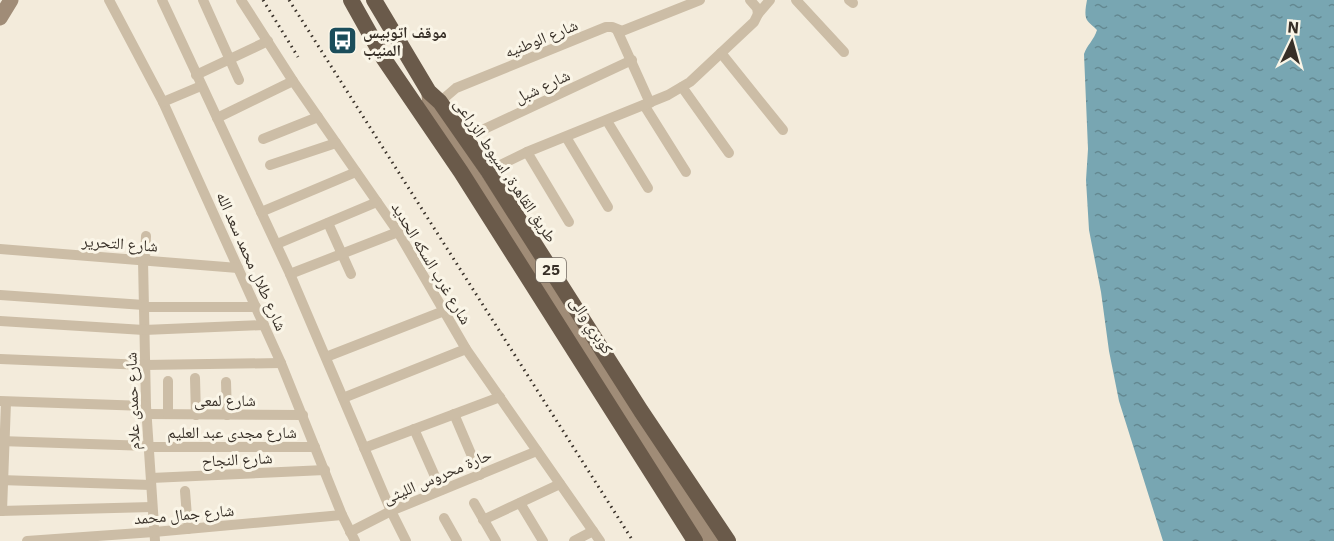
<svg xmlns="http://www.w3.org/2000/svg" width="1334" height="541" font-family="'IBM Plex Sans','Noto Naskh Arabic',sans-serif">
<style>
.water{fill:url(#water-ripples)}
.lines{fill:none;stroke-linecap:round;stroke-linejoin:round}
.minor{stroke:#ccbda6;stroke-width:10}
.secondary{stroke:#a08c77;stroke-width:15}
.trunk{stroke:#6a5a4a;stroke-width:16}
.rail{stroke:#372f27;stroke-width:3;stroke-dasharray:1.5 4.5;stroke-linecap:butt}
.labels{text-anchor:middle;stroke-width:6;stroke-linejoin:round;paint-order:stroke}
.shield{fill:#faf5e7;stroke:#726a61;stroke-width:1.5}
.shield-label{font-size:15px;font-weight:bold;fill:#372f27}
.poi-label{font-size:16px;font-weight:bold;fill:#372f27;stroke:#faf5e7;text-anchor:start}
.street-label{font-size:16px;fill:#372f27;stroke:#faf5e7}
</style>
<defs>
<pattern id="water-ripples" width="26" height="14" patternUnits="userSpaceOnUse" patternTransform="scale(1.5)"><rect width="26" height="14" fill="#78a6b2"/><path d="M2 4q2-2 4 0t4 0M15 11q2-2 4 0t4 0" fill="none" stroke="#638891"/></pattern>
</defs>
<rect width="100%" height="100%" fill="#f3ebdb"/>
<path class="water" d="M1087,0H1334V541H1163L1119,401L1109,351L1101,292L1089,230L1086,180L1088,149L1084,54C1087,45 1094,40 1097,30C1094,27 1089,23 1087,20C1084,15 1086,6 1087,0Z"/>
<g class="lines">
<g class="minor">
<polyline points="109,0 163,102 238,268 281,363 342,515 355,541"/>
<polyline points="162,0 290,274 391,511 406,541"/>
<polyline points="203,0 239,80"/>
<polyline points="241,0 293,81 398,232 466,349 600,541"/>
<polyline points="750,0 757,8 758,14"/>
<polyline points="796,0 844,52"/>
<polyline points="849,0 853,3"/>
<polyline points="617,30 650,103"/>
<polyline points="721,53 783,130"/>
<polyline points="196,75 268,41"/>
<polyline points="682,87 729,153"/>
<polyline points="163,102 201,86"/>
<polyline points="644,105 686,172"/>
<polyline points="435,106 456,88 606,27 612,27 622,31 700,0"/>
<polyline points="217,118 293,81"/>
<polyline points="607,121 648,188"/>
<polyline points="566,137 608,207"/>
<polyline points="465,138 632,60"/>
<polyline points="263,139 318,117"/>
<polyline points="527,152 569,222"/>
<polyline points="270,165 336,143"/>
<polyline points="488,171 527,152 668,95 690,82 754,22 758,14 770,0"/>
<polyline points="261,212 356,172"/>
<polyline points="328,223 351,274"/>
<polyline points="277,244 377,202"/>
<polyline points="0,249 238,268"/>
<polyline points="143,260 146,406 155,541"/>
<polyline points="145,260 146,236"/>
<polyline points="290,274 398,232"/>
<polyline points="0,295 144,305"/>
<polyline points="144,307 256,307"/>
<polyline points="0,321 144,330 264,325"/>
<polyline points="326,357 444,311"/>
<polyline points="0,359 145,365 281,363"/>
<polyline points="195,378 196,415"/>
<polyline points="226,382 227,415"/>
<polyline points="343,398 466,349"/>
<polyline points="0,401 146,406"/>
<polyline points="146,414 303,415"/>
<polyline points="168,414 168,381"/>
<polyline points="454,414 480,475"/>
<polyline points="414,429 441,490"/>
<polyline points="0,441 149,446"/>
<polyline points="149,447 315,447"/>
<polyline points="364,448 500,397"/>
<polyline points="151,478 325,470"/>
<polyline points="0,480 151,485"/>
<polyline points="185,491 188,529"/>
<polyline points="474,503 496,541"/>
<polyline points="520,503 543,541"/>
<polyline points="0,511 152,507"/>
<polyline points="2,511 6,402"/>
<polyline points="444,518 457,541"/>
<polyline points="483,520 560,484"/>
<polyline points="350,532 391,511 537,451"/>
<polyline points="27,541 154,532 342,515"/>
<polyline points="574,541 593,531"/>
</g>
<g class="secondary">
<polyline points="0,18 11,0"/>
<path d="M429,92C428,106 436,116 442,128L711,541"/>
</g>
<g class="trunk">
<polyline points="351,0 384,59 461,172 695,541"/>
<polyline points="374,0 429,92 440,102 488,171 641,411 728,541"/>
</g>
<g class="rail">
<polyline points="263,0 298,57"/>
<polyline points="289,0 633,541"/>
</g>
</g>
<defs>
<symbol id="bus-square" viewBox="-11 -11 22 22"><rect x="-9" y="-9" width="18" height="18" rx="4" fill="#1b4d5b" stroke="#faf5e7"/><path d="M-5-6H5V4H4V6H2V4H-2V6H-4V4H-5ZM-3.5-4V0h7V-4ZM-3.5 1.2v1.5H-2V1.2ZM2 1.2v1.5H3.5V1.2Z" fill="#fff"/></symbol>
</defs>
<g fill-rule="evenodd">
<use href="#bus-square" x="326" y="24" width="33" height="33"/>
</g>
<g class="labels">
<rect class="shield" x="536" y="258" width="30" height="24" rx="4.5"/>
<g class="shield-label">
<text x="551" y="275">25</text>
</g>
<g class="poi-label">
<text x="363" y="38">موقف اتوبيس<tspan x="363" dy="18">المنيب</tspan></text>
</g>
<g class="street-label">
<text transform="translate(541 38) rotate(-22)" y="6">شارع الوطنيه</text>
<text transform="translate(542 86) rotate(-25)" y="6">شارع شبل</text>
<text transform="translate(506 170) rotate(56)" y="6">طريق القاهرة, اسيوط الزراعى</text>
<text transform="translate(120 243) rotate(4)" y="6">شارع التحرير</text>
<text transform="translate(252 261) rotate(66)" y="6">شارع طلال محمد سعد الله</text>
<text transform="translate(432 263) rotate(59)" y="6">شارع غرب السكه الحديد</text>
<text transform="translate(592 325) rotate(57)" y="6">كوبري والى</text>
<text x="225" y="406">شارع لمعى</text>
<text transform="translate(132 401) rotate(-92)" y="6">شارع حمدى علام</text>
<text x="232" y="438">شارع مجدى عبد العليم</text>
<text transform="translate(237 459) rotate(-3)" y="6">شارع النجاح</text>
<text transform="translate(437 476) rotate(-23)" y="6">حارة محروس الليثى</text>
<text transform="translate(184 514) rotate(-5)" y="6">شارع جمال محمد</text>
</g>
</g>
<g transform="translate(1292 42) rotate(5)" stroke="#faf5e7" stroke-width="4.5" paint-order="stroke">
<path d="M0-4.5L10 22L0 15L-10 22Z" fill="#372f27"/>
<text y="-9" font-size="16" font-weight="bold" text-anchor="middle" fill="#372f27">N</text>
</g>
</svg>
